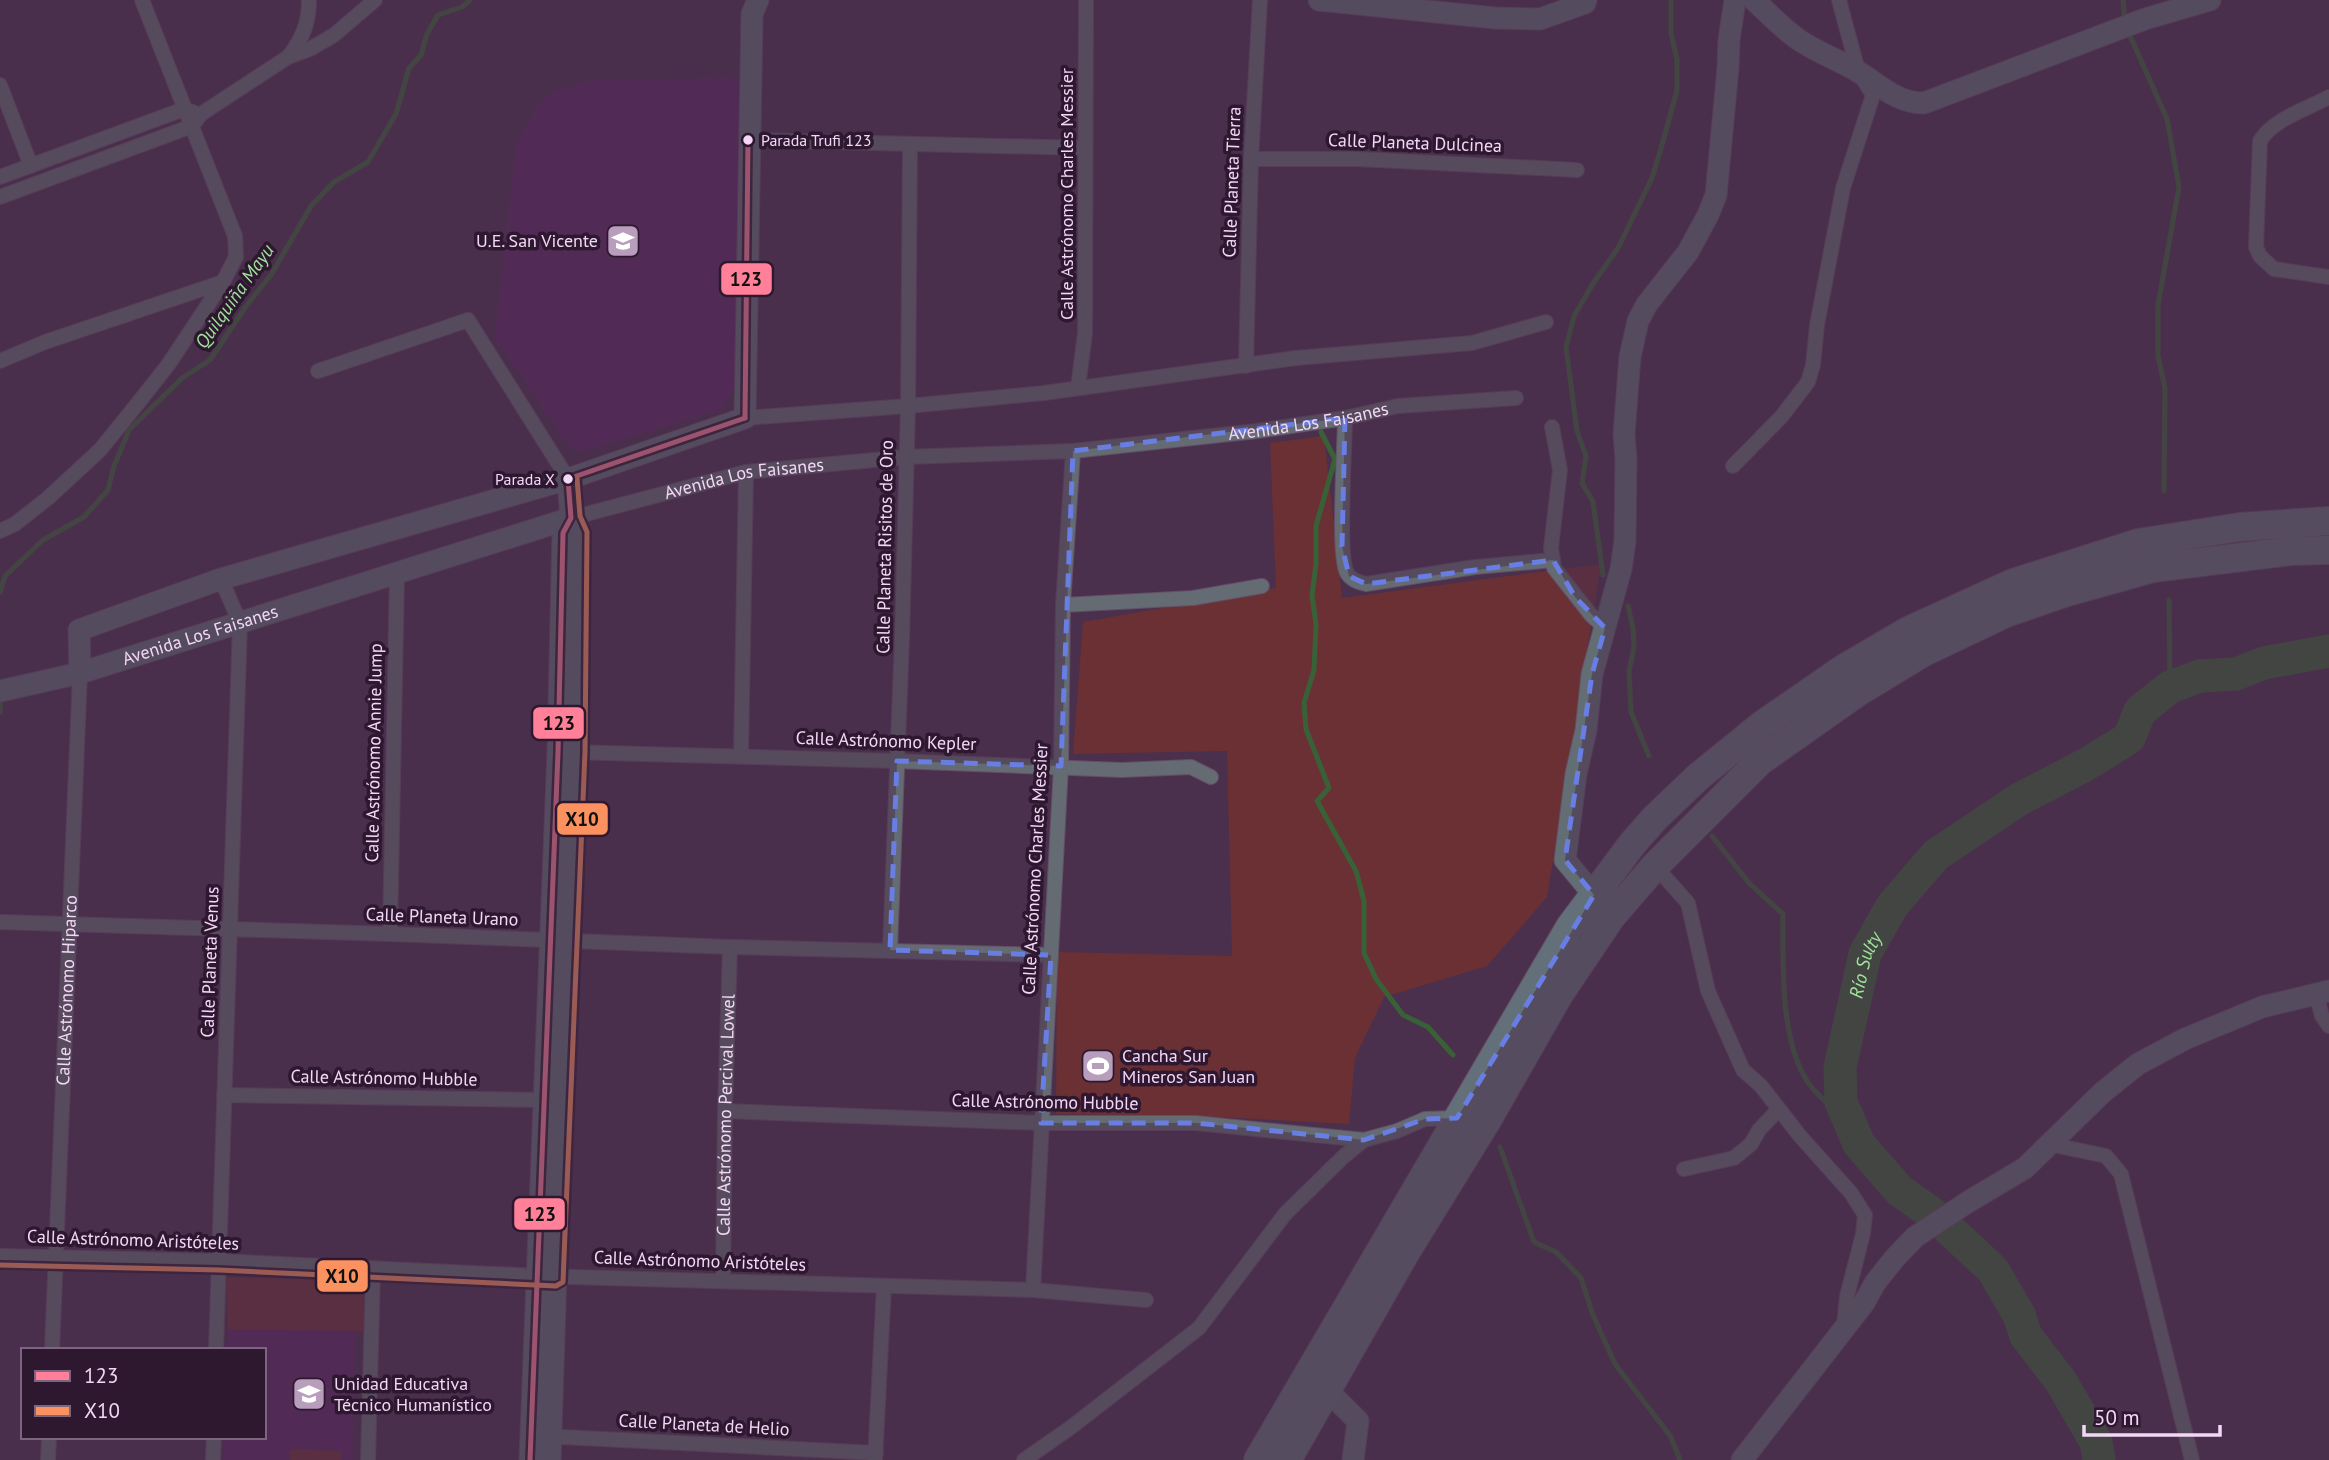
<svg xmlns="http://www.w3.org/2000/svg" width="2329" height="1460" font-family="'PT Sans',sans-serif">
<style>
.built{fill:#5a2760}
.green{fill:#6b3034}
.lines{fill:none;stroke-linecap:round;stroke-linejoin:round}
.stream{stroke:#396137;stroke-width:5}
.river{stroke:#396137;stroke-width:33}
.street-casing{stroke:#644d66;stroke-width:16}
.secondary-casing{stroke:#644d66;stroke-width:23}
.highway-casing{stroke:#644d66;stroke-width:30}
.street{stroke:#646b72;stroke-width:14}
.secondary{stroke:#626e74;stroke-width:21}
.highway{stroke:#647079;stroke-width:28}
.bus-1-casing{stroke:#2d1830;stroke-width:10}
.bus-2-casing{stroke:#2d1830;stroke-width:10}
.bus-1{stroke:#ff8098;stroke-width:5}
.bus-2{stroke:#fa915f;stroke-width:5}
.marked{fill:none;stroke:#687ee3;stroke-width:5;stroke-dasharray:14 9;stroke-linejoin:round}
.bus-dot{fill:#f4d7f7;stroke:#2d1830;stroke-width:2.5}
.labels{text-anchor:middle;stroke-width:7;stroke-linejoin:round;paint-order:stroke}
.bus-label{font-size:16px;fill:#f4d7f7;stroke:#2d1830;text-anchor:start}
.street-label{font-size:18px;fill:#f4d7f7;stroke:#2d1830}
.poi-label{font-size:18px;fill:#f4d7f7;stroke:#2d1830;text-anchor:start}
.water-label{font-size:19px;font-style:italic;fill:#9fe49a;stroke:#2d1830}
.line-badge{stroke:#2d1830;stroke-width:2.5}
.pale-badge-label{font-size:19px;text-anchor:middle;font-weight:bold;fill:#111}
</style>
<rect width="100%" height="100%" fill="#4a304d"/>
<g class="built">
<polygon points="729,78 739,80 747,88 735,388 719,410 580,452 568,445 495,336 516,145 540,103 557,91 592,80"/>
<polygon points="228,1329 355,1331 353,1460 224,1460 224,1437 264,1437 264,1350 228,1350"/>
</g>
<g class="green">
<polygon points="1324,436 1342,598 1601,564 1547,897 1487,966 1384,997 1355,1058 1349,1124 1200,1116 1056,1114 1057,952 1232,956 1227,751 1073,754 1083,622 1276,588 1270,443"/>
<polygon points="226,1277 363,1281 364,1331 228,1329"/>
<polygon points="290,1449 341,1451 341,1460 290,1460"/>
</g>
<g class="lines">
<g class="stream">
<polyline points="2123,0 2125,21"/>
<polyline points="2128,31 2167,119 2179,187 2158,305 2158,356 2165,388 2164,491"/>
<polyline points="1321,432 1335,459 1316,526 1316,564 1312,595 1316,625 1314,670 1304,703 1306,729 1329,788 1317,801 1356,871 1364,901 1364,953 1376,979 1403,1015 1428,1027 1453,1055"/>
<polyline points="1603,575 1593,502 1582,483 1586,456 1577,431 1566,347 1574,316 1594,282 1618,248 1652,178 1662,145 1677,90 1677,59 1671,33 1671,0"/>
<polyline points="0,592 5,576 43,540 84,517 108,490 114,466 129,430 182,378 210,360 246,306 271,275 311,206 334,182 368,162 396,114 409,68 421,55 427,34 438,15 462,7 470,0"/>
<polyline points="2169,600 2170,687"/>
<polyline points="1628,606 1633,628 1634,647 1629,671 1631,712 1649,756"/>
<polyline points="0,712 1,695"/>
<path d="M1712,836L1749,883L1783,914C1783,964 1779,1049 1813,1089C1825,1102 1839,1114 1852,1127"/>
<polyline points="1500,1147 1534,1242 1556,1252 1581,1278 1593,1315 1615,1364 1671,1437 1680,1460"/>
</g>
<path class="river" id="s1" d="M2099,1460L2096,1442L2060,1380L2026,1336L2019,1315L1993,1270L1934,1215L1899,1190L1859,1144L1841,1102L1840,1067L1865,954L1892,906L1936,855L2018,800L2087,764L2129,738L2140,711L2170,687L2200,676L2236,674L2264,663L2329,651"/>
<defs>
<g id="street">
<path d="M289,56C303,38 309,22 309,0"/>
<polyline points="0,85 31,166"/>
<path d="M2329,97C2307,109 2273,119 2260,141L2256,247L2260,256L2274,269L2329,277"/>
<polyline points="748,140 1085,148"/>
<polyline points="1251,159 1358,159 1577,170"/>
<polyline points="0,177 184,109 193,112"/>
<polyline points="0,197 192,126 201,114 288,57 310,49 334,35 375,0"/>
<polyline points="0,361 45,342 223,282"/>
<polyline points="1246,366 1251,159 1260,0"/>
<polyline points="318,371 468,320 568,479"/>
<polyline points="1078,388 1085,333 1086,0"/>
<polyline points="745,418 908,406 1044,393 1296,358 1472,343 1546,322"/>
<path d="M1345,418C1345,446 1337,556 1347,573C1351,580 1358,582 1366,584L1475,567L1553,560"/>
<polyline points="1552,427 1560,470 1551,548 1554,568 1591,615 1605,628"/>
<polyline points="1733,466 1782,416 1808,382 1813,365 1817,325 1843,188 1873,95 1858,71 1839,0"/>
<path id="s2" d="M571,518L746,472L906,457L1073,451L1257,431L1345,418L1398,406L1516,398"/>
<polyline points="0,531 15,524 48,498 100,450 138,403 168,365 223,282 236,257 235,236 142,0"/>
<polyline points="1063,605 1193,598 1262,586"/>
<polyline points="570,752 897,761 1121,770 1191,767 1211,777"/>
<polyline points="741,756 746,472"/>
<polyline points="1655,866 1688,903 1708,991 1743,1070 1761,1086 1800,1136 1851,1193 1865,1215 1863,1234 1847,1296 1844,1326"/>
<polyline points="0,922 390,934 730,947 1051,955"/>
<polyline points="390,934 397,573"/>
<polyline points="890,950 902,639 908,406 910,144"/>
<polyline points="2316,993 2322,1016 2329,1026"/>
<polyline points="224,1095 544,1100"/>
<polyline points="725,1111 1041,1123 1196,1123 1364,1140"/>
<polyline points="2049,1144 2106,1156 2121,1174 2192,1460"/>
<polyline points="1684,1169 1734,1158 1751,1144 1759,1130 1779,1109"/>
<polyline points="0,1256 219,1261 538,1276 1033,1290 1146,1300"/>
<path id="s3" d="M723,1281L725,1111L730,947"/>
<polyline points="1033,1290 1061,766 1063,605 1073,451"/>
<path id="s4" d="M52,1350L80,673"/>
<polyline points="216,1350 240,623 221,579"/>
<polyline points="543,1436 876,1453"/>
<polyline points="48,1460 49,1437"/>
<polyline points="213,1460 214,1437"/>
<polyline points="368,1460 373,1270"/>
<polyline points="875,1460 884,1286"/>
<polyline points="1024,1460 1070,1428 1199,1328 1285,1214 1343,1157 1364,1140 1397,1131 1425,1119 1457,1118"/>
</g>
<g id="secondary">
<polyline points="1319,0 1495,18 1540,19 1585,3 1586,0"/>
<path d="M1754,0C1769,14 1782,28 1799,40C1817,52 1838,60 1857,71C1879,84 1896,103 1924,103L2145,19L2210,0"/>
<polyline points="80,673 79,630 221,579 568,479 745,418 752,14 758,0"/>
<path id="s5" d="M0,691L80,673L571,518"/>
<polyline points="1594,895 1565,860 1576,774 1586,730 1592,674 1621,569 1625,541 1626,459 1624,434 1630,357 1638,321 1647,304 1688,252 1708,215 1716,195 1728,68 1729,40 1735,0"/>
<polyline points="1328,1391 1358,1421 1353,1460"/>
<polyline points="530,1460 558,752 563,533 571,518"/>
<polyline points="550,1460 564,1020 576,752 578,532 571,518 568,479"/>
<polyline points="1742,1460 1864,1303 1875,1283 1894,1259 1915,1237 1968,1202 2025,1168 2103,1092 2138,1064 2185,1039 2262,1007 2329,991"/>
</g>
<g id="highway">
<polyline points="1258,1460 1570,927 1633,843 1655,818 1698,777 1762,725 1843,669 1908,631 2013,583 2138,543 2240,527 2329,521"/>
<polyline points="1287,1460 1404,1255 1486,1122 1558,996 1611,917 1655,866 1760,761 1858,692 1924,652 2006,613 2067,592 2153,568 2291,551 2329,550"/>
</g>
</defs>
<use href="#street" class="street-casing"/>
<use href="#secondary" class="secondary-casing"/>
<use href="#highway" class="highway-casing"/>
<use href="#street" class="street"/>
<use href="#secondary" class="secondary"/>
<use href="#highway" class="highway"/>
<defs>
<g id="bus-1">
<polyline points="745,418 748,140"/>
<polyline points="568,479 745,418"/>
<polyline points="530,1460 558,752 563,533 571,518 568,479"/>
</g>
<polyline id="bus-2" points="0,1265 219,1270 556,1286 563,1282 585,752 587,532 580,516 577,478"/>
</defs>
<use href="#bus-1" class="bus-1-casing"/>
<use href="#bus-2" class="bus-2-casing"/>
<use href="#bus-1" class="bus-1"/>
<use href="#bus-2" class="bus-2"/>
</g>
<path d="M0 0H2329V1460H0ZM1345,418L1342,546L1349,576L1366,584L1553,560L1575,597L1605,628L1592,674L1565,860L1594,895L1457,1118L1425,1119L1364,1140L1196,1123H1041L1051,955L890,950L897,761L1061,766L1073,451Z" fill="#4a304d" fill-opacity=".55" fill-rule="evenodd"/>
<path class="marked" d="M1345,418L1342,546L1349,576L1366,584L1553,560L1575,597L1605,628L1592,674L1565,860L1594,895L1457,1118L1425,1119L1364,1140L1196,1123H1041L1051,955L890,950L897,761L1061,766L1073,451Z"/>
<defs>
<symbol id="school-square" viewBox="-11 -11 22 22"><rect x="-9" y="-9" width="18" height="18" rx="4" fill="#b89dbc" stroke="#2d1830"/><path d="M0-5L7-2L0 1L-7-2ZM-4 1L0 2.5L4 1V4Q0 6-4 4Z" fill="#fff"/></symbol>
<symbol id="stadium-square" viewBox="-11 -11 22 22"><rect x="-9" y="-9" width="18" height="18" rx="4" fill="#b89dbc" stroke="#2d1830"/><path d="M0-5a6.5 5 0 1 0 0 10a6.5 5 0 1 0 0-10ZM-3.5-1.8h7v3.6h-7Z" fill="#fff"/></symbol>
</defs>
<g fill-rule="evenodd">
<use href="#school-square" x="604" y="222" width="38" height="38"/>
<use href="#stadium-square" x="1079" y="1047" width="38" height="38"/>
<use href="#school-square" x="290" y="1375" width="38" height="38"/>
</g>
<g class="bus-dot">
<circle cx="748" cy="140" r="6"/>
<circle cx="568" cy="479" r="6"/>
</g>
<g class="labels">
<g class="bus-label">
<text x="761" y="146">Parada Trufi 123</text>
<text x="555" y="485" text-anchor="end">Parada X</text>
</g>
<g class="street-label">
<text transform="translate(1415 143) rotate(2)" y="6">Calle Planeta Dulcinea</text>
<text transform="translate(1232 182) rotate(-88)" y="6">Calle Planeta Tierra</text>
<text transform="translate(1067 194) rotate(-90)" y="6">Calle Astrónomo Charles Messier</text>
<text dy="6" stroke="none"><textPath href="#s2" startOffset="746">Avenida Los Faisanes</textPath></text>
<text dy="6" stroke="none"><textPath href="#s2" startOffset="178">Avenida Los Faisanes</textPath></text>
<text transform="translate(885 547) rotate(-89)" y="6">Calle Planeta Risitos de Oro</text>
<text dy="6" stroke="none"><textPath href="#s5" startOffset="208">Avenida Los Faisanes</textPath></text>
<text transform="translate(886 741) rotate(2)" y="6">Calle Astrónomo Kepler</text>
<text transform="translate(374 753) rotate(-89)" y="6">Calle Astrónomo Annie Jump</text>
<text transform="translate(1035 869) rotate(-87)" y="6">Calle Astrónomo Charles Messier</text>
<text transform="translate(442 917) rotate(2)" y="6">Calle Planeta Urano</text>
<text transform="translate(210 962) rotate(-88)" y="6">Calle Planeta Venus</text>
<text dy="6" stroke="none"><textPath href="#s4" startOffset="360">Calle Astrónomo Hiparco</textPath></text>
<text transform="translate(384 1078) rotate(1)" y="6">Calle Astrónomo Hubble</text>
<text transform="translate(1045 1102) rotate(1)" y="6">Calle Astrónomo Hubble</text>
<text dy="6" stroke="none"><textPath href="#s3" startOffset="166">Calle Astrónomo Percival Lowel</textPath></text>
<text transform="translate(133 1240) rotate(2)" y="6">Calle Astrónomo Aristóteles</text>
<text transform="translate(700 1261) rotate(2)" y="6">Calle Astrónomo Aristóteles</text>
<text transform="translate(704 1425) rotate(3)" y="6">Calle Planeta de Helio</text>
</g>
<g class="poi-label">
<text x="598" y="247" text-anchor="end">U.E. San Vicente</text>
<text x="1122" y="1062">Cancha Sur<tspan x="1122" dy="21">Mineros San Juan</tspan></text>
<text x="334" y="1390">Unidad Educativa<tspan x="334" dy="21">Técnico Humanístico</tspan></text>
</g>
<g class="water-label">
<text transform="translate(234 296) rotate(-55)" y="7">Quilquiña Mayu</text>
<text dy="7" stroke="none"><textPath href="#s1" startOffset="590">Río Sulty</textPath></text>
</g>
</g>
<g class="line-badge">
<rect x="720" y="262" width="53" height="34" rx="7" fill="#ff8098"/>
<rect x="532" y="706" width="53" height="34" rx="7" fill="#ff8098"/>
<rect x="556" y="802" width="53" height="34" rx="7" fill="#fa915f"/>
<rect x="513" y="1197" width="53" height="34" rx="7" fill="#ff8098"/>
<rect x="316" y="1259" width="53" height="34" rx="7" fill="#fa915f"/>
</g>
<g class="pale-badge-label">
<text x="746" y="286">123</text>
<text x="559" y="730">123</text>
<text x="582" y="826">X10</text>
<text x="540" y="1221">123</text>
<text x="342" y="1283">X10</text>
</g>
<rect x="21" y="1348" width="245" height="91" fill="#2d1830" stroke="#7d6480" stroke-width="2"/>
<rect x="35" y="1371" width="35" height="10" fill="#ff8098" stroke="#7d6480" stroke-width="2"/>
<text x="84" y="1383" font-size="21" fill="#f4d7f7">123</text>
<rect x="35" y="1406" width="35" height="10" fill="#fa915f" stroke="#7d6480" stroke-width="2"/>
<text x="84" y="1418" font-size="21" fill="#f4d7f7">X10</text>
<path d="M2084 1425v10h136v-10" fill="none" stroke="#f4d7f7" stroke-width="3.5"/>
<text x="2094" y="1425" font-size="21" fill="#f4d7f7" stroke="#2d1830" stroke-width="5" paint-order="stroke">50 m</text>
</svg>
